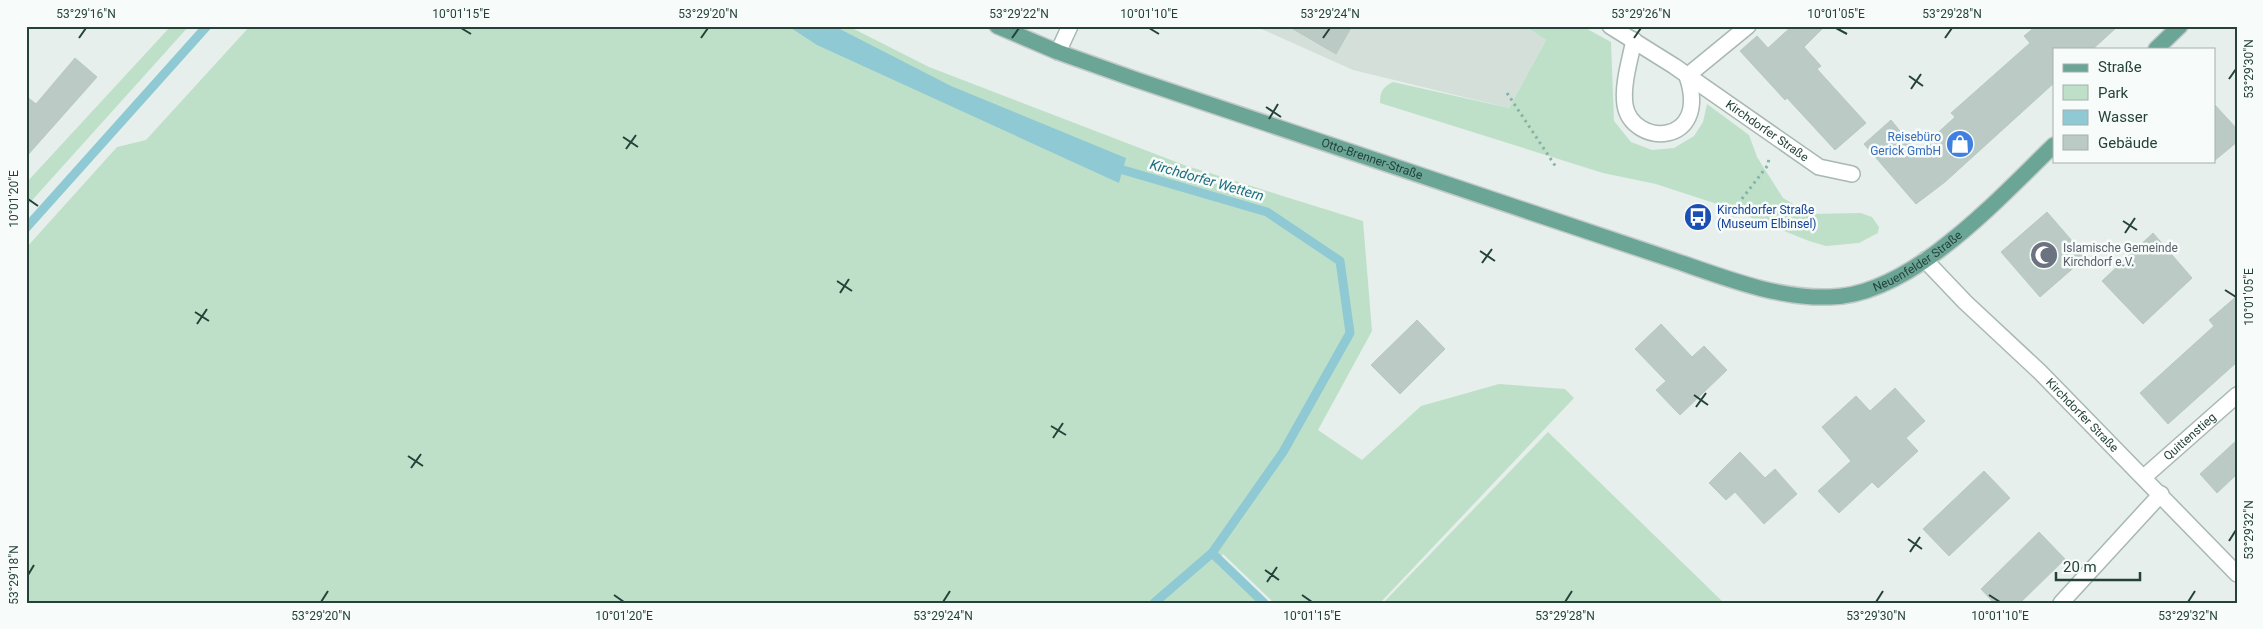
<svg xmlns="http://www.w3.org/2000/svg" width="2263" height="629" font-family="Roboto,sans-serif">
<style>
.built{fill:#d4dfda}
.green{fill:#bfe0c8}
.water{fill:#8ec9d4}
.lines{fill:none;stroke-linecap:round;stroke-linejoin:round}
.stream{stroke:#8ec9d4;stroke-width:9}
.building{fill:#bbcac4;stroke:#b8c9c2}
.minor-casing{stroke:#a8b8b2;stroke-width:18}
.major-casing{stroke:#c2cac8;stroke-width:18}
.path{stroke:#86b3a5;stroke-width:3;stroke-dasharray:2.5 4;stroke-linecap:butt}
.minor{stroke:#fff;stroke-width:15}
.major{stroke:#6aa596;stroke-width:15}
.ticks{fill:none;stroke:#24423a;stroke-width:2}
.labels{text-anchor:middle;stroke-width:5;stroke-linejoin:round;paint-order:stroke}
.street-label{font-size:12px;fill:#24423a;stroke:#f7fbf9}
.shop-label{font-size:12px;fill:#366cbe;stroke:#f7fbf9;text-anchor:end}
.transit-label{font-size:12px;fill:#164399;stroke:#f7fbf9;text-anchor:start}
.worship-label{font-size:12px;fill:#5b616d;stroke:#f7fbf9;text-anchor:start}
.water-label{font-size:14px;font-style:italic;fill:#1c6f80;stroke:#f7fbf9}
.neatline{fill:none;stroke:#24423a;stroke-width:2}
.ticks-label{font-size:12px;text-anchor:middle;fill:#24423a}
</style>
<rect width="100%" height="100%" fill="#e6efeb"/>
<polygon class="built" points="1255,26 1525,26 1546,40 1509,108 1353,70"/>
<g class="green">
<polygon points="171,26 189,26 26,207 26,183"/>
<polygon points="250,26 848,26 929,67 1184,165 1363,221 1372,331 1318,430 1362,460 1421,406 1499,384 1565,389 1574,398 1380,603 1274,603 1223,554 1216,563 1258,603 26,603 26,248 117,147 146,140"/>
<path d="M1525,26H1582L1611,42L1614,121L1631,142L1652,150L1674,148L1694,136L1703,122L1707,104L1749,135L1757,157L1783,198L1810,214L1861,213L1872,217L1879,227L1878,233L1859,243L1826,246L1809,241L1717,204L1656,184L1603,173L1380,103C1380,91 1383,87 1393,82L1509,108L1546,40Z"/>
<polygon points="1548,432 1724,603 1383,603"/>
</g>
<polygon class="water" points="788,26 834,26 951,86 1126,158 1119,183 817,45"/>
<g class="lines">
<g class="stream">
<polyline points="1113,167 1267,212 1340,261 1350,333 1283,452 1212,553 1154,603"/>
<polyline points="26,228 207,26"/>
<polyline points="1212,553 1264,603"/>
</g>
</g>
<g class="building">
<polygon points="1288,26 1352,26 1336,54"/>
<polygon points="1792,26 1825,26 1804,47 1821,66 1817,69 1866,123 1835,150 1787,98 1785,100 1740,51 1757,36 1768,48"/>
<polygon points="2036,26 2118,26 2093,49 2054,49 2054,83 1945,182 1916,204 1864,144 1891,120 1917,152 1955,117 1951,113 2030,43 2024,36"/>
<polygon points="75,58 97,77 26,157 26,96 36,104"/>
<polygon points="2214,104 2237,129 2237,142 2214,161"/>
<polygon points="2047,212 2086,257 2040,297 2001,252"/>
<polygon points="2153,233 2192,278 2143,324 2102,281"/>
<polygon points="2237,296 2237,362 2168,424 2140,393 2214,326 2209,320"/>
<polygon points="1417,320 1445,349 1400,394 1371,365"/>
<polygon points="1661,324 1692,357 1704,346 1727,370 1680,415 1656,390 1666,381 1635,349"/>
<polygon points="1895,388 1925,421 1906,438 1918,451 1878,488 1872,482 1839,513 1818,491 1851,461 1822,427 1856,396 1870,411"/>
<polygon points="2237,440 2237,474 2217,493 2200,474"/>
<polygon points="1740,452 1765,478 1775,469 1797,494 1764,524 1735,492 1726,500 1709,483"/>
<polygon points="1984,471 2010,498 1949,556 1923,529"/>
<polygon points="2039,532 2065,559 2020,603 1994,603 1981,589"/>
</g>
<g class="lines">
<defs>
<g id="minor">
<path id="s1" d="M1610,26L1674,66L1819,167L1852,174"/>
<path d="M1634,40C1630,60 1622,85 1625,105C1632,147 1711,147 1687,76"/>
<polyline points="1058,52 1070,26"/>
<polyline points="1687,76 1748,26"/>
<path id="s2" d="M1925,260L1965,302L2040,372L2237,574"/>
<path id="s3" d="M2144,477L2237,395"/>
<polyline points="2061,603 2161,494"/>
</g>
<g id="major">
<path id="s4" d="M997,26L1058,52L1134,79L1673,260C1723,277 1777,299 1830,297C1911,296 1999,198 2054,145"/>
<polyline points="2156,49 2180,26"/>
</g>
</defs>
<use href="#minor" class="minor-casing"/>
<use href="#major" class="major-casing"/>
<g class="path">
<polyline points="1507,93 1556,167"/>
<polyline points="1730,222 1741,200 1768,165 1769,157"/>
</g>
<use href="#minor" class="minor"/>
<use href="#major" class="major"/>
</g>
<path class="ticks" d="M461,28L471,34M1149,28L1159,34M1836,28L1847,34M79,38L86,28M701,38L708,28M1012,38L1019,28M1323,38L1330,28M1634,38L1641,28M1945,38L1952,28M1909,76L1923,86M2229,79L2236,69M1911,89L1921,74M1266,107L1281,117M1269,119L1278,104M623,137L638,147M626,149L636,135M28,199L38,206M2123,221L2137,230M2125,233L2135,218M1480,251L1495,261M1482,263L1492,249M837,281L852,291M2225,290L2236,297M840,293L849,279M195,312L209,321M197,324L207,309M1694,395L1708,405M1696,407L1706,393M1051,426L1066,435M1053,438L1063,423M408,456L423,466M411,468L421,454M1908,539L1922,549M2229,541L2236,530M1910,552L1920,537M1265,570L1279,580M28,575L34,565M1267,582L1277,567M614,595L624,602M1302,595L1312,602M1989,595L2000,602M321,602L328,591M943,602L950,591M1565,602L1572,591M1876,602L1883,591M2188,602L2195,591"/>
<defs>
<symbol id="shop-disc" viewBox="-11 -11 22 22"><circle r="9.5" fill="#3f7fe0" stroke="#f7fbf9"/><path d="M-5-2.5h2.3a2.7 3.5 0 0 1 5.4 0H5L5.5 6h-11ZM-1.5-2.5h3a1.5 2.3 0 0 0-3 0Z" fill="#fff"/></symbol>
<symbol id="bus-disc" viewBox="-11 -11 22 22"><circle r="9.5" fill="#1a4fb4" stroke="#f7fbf9"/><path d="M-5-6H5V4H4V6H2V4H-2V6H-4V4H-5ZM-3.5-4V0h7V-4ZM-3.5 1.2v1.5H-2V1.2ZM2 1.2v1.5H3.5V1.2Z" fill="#fff"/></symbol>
<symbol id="mosque-disc" viewBox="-11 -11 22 22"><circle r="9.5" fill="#6b7280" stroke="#f7fbf9"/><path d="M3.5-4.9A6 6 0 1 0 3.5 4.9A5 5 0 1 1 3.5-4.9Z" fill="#fff"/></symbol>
</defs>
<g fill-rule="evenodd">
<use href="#shop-disc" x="1944" y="128" width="32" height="32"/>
<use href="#bus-disc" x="1682" y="201" width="32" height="32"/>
<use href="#mosque-disc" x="2028" y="239" width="32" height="32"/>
</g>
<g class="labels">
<g class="street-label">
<text dy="4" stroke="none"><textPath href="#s1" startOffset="189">Kirchdorfer Straße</textPath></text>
<text dy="4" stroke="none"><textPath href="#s4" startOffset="398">Otto-Brenner-Straße</textPath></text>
<text dy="4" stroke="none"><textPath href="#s4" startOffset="974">Neuenfelder Straße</textPath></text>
<text dy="4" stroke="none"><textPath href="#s2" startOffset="221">Kirchdorfer Straße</textPath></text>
<text dy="4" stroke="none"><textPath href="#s3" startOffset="61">Quittenstieg</textPath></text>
</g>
<g class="shop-label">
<text x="1941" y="141">Reisebüro<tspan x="1941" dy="14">Gerick GmbH</tspan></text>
</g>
<g class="transit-label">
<text x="1717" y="214">Kirchdorfer Straße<tspan x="1717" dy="14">(Museum Elbinsel)</tspan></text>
</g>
<g class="worship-label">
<text x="2063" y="252">Islamische Gemeinde<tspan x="2063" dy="14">Kirchdorf e.V.</tspan></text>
</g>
<g class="water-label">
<text transform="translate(1207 180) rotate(16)" y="5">Kirchdorfer Wettern</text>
</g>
</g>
<rect width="2263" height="629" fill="none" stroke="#f7fbf9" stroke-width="55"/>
<rect x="2053" y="48" width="162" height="115" fill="#f7fbf9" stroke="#a3b1ad"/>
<rect x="2063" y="64" width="25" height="8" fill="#6aa596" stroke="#a3b1ad"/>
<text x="2098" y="72" font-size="15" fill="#24423a">Straße</text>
<rect x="2063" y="85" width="25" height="15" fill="#bfe0c8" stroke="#a3b1ad"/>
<text x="2098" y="98" font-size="15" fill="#24423a">Park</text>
<rect x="2063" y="110" width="25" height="15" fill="#8ec9d4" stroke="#a3b1ad"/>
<text x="2098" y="122" font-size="15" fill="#24423a">Wasser</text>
<rect x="2063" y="135" width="25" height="15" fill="#bbcac4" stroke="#a3b1ad"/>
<text x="2098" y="148" font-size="15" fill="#24423a">Gebäude</text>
<path d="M2056 572v8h84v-8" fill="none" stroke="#24423a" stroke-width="2.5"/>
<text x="2063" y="572" font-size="15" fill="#24423a" stroke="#f7fbf9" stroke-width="4" paint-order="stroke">20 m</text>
<rect x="28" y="28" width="2208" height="574" class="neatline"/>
<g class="ticks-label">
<text x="86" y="18">53°29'16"N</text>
<text x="461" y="18">10°01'15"E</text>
<text x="708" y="18">53°29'20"N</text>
<text x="1019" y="18">53°29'22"N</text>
<text x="1149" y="18">10°01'10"E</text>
<text x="1330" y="18">53°29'24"N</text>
<text x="1641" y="18">53°29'26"N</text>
<text x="1836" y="18">10°01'05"E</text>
<text x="1952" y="18">53°29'28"N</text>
<text transform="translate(2249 69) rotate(-90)" y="4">53°29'30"N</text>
<text transform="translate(14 199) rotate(-90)" y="4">10°01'20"E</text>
<text transform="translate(2249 297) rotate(-90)" y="4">10°01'05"E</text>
<text transform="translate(2249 530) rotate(-90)" y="4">53°29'32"N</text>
<text transform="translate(14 575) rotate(-90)" y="4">53°29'18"N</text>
<text x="321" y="620">53°29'20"N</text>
<text x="624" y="620">10°01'20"E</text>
<text x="943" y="620">53°29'24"N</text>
<text x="1312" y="620">10°01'15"E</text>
<text x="1565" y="620">53°29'28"N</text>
<text x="1876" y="620">53°29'30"N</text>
<text x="2000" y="620">10°01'10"E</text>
<text x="2188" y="620">53°29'32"N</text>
</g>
</svg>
